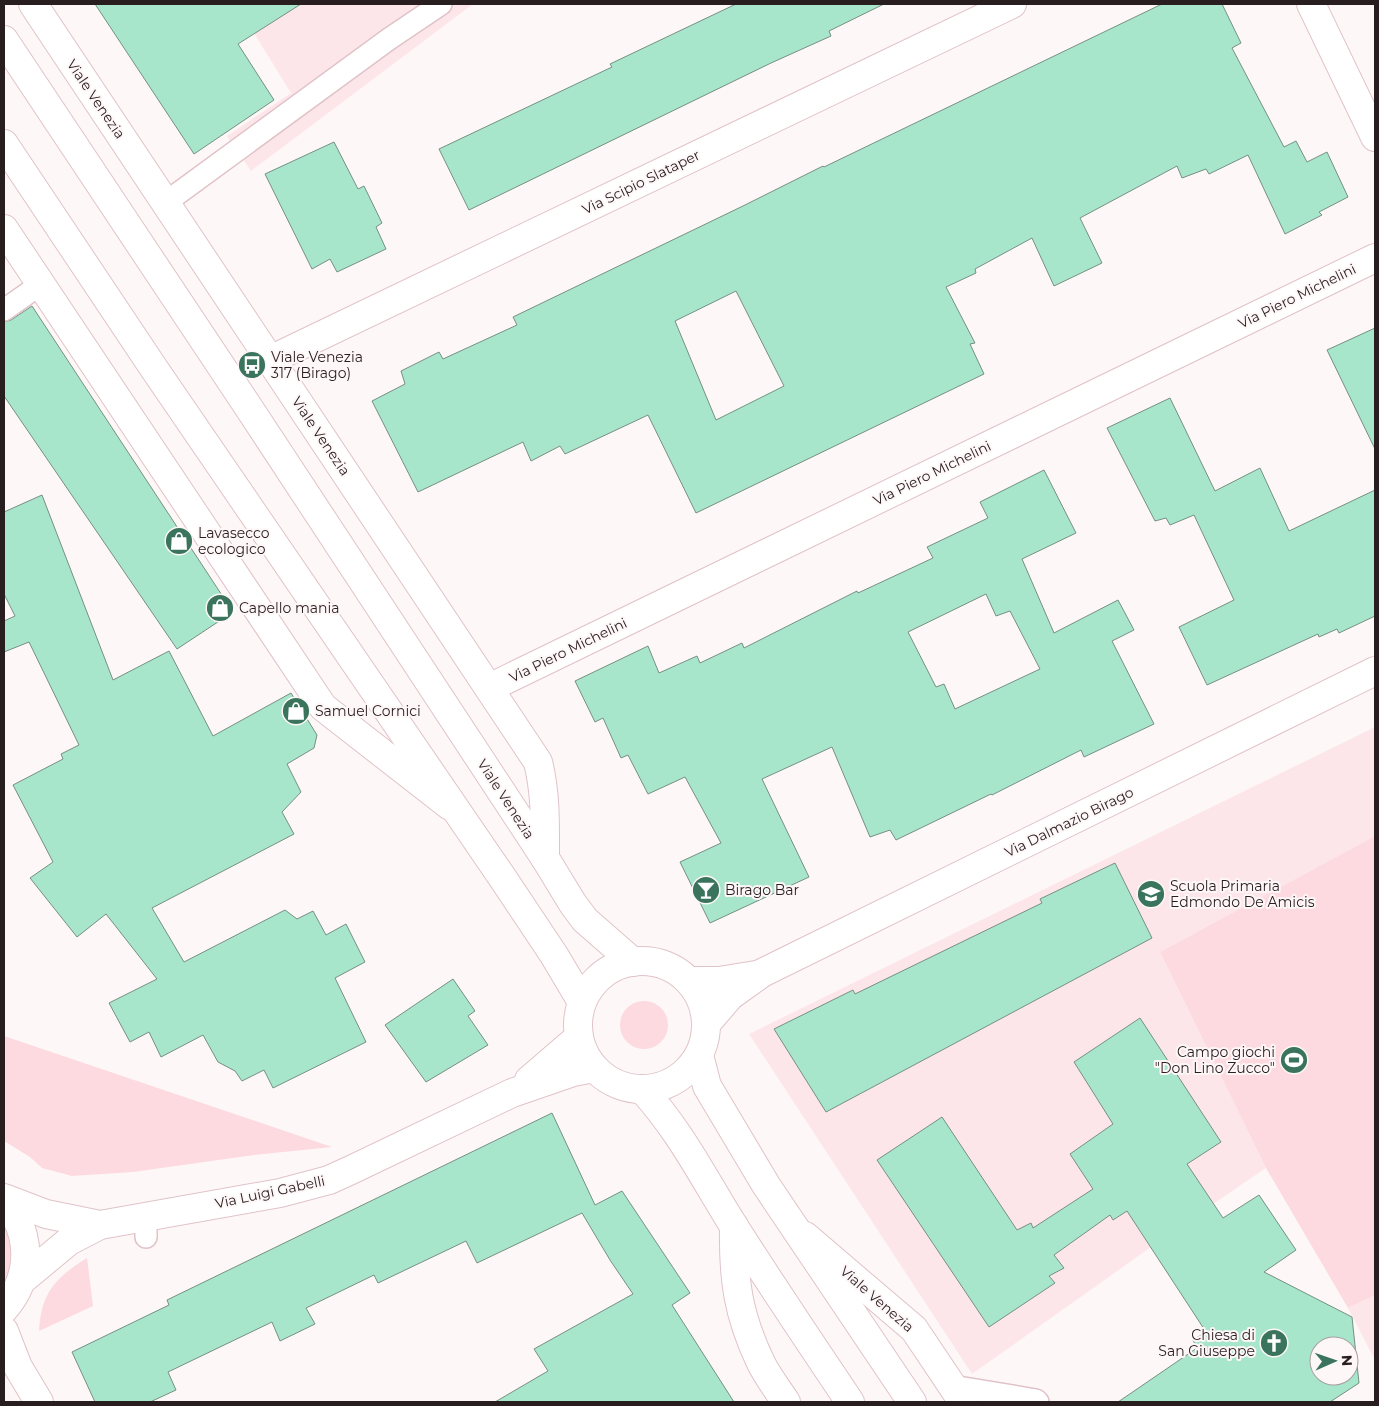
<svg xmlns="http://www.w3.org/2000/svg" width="1379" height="1406" font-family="Montserrat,sans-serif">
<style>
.built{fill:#fde6e9}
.green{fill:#fcdadf}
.building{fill:#a7e6cb;stroke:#768f84;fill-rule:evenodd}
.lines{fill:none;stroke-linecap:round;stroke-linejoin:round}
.lane-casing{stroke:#e0c3c8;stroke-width:24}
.street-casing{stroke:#e0c3c8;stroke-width:30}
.secondary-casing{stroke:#e0c3c8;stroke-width:30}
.primary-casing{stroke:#e0c3c8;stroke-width:30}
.lane{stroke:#fff;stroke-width:21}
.street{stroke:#fff;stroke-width:28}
.secondary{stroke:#fff;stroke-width:28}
.primary{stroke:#fff;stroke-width:28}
.labels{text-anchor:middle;stroke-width:4;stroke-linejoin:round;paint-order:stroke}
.street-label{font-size:14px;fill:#281d1f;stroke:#fef7f8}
.poi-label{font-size:14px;fill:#281d1f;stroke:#fef7f8;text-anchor:start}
</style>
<rect width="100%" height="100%" fill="#fef7f8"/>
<g class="built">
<polygon points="236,4 473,4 251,171 227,136 291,93"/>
<polygon points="1375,727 1375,836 1160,952 1266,1168 1185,1223 972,1374 749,1034"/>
<polygon points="1375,1295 1375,1360 1348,1308"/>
</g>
<g class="green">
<polygon points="1375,836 1375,1295 1348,1308 1266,1168 1160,952"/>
<circle cx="644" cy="1025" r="24"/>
<polygon points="4,1036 332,1147 254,1155 133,1172 72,1176 42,1168 30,1157 4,1141"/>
<polygon points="4,1216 7,1219 16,1264 4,1294"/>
<path d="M87,1258L93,1306L39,1331C41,1293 55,1278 87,1258Z"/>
</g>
<g class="building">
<polygon points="95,4 301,4 238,44 274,100 194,154"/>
<polygon points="736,4 884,4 829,31 831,36 771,63 469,210 439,149 612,67 610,64"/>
<path d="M1162,4H1222L1241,43L1232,48L1284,147L1296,141L1307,162L1327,152L1348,197L1319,212L1322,215L1285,234L1248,155L1209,174L1206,169L1182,178L1177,166L1080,218L1102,263L1054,286L1032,238L975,269L976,273L946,287L975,343L970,344L984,374L696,513L648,415L565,454L560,446L531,461L523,442L418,492L372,401L405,384L401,371L439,352L443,359L517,325L513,317L745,205L823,166L824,167ZM736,291L784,386L716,420L675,321Z"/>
<polygon points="334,142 358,189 364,186 382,223 376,227 386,249 337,272 330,259 312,269 265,174"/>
<polygon points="32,306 233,612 177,649 4,396 4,322 11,320"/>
<polygon points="1375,328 1375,449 1327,350"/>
<polygon points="1170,398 1215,491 1260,468 1289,531 1375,490 1375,616 1339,633 1337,629 1319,637 1318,634 1207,685 1179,627 1234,600 1194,515 1170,525 1166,518 1155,521 1107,428"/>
<path d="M1044,470L1076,533L1022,559L1054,633L1118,600L1134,630L1112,641L1154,724L1084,757L1081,750L992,795L991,794L896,840L890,830L870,837L832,747L762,779L809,877L710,923L680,862L721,843L685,777L648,794L628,755L621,758L603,718L595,722L575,681L648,646L659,673L697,656L700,663L742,643L744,648L857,591L858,593L933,558L927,547L988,518L980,502ZM986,594L996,616L1010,611L1040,669L955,709L944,684L936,687L908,632Z"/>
<polygon points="42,495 113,680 169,651 213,736 291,693 317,735 314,748 287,764 301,792 282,812 294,834 152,908 184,962 285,910 297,919 313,911 326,935 346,924 365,962 335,978 366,1042 273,1088 264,1070 242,1081 235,1071 218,1062 203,1035 161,1057 149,1032 130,1042 109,1003 157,979 106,914 77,937 30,878 53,862 13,785 63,759 61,754 79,745 29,642 4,652 4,621 15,616 4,594 4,512"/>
<polygon points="1115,863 1152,938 826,1112 774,1029 853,990 855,994 1042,903 1040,899"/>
<polygon points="453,979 475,1011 468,1016 488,1045 426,1082 385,1025"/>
<path d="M1140,1018L1221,1142L1187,1164L1223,1218L1259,1195L1296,1250L1264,1272L1352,1317L1359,1383L1330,1402H1118L1197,1348L1193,1340L1206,1332L1127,1211L1113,1220L1110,1215L1054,1255L1064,1268L1049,1276L1055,1283L989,1327L877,1160L942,1117L1017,1230L1031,1223L1033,1228L1093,1189L1070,1154L1113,1124L1074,1062ZM1319,1346H1349V1376H1319Z"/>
<polygon points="552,1113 595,1205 622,1191 690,1293 672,1305 734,1402 495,1402 548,1371 534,1349 633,1294 610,1260 582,1213 477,1263 466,1241 378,1283 374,1275 306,1308 315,1324 280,1341 272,1322 168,1372 176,1390 150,1402 95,1402 72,1352 169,1305 167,1300"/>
</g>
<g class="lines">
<defs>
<g id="lane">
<polyline points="165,203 389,39 441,4"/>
<polyline points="4,310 41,284"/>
<polyline points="146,1237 146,1216"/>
<polyline points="952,1386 1036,1400 1038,1402"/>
</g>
<g id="street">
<path d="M33,4L538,762C546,794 545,825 545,858"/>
<polyline points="1311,4 1375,137"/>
<polyline points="4,229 323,707 450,806"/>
<polyline points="270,360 1012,4"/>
<polyline points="489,688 1375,258"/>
<path d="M734,1226C733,1280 738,1315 761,1363C768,1377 778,1390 786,1402"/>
<polyline points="805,1236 914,1329 963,1402"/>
<polyline points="4,1331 18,1367 39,1402"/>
</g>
<g id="secondary">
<polyline points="689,981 719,981 756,975"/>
<polyline points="706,1024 730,996 762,973 1375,671"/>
<polyline points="529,1080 579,1037"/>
<polyline points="4,1198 46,1214 100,1225"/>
<path d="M4,1200C8,1206 14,1212 17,1219C32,1250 26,1284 4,1309"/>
<polyline points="22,1280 69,1241 100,1225 280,1193 329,1180 351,1170 512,1093 573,1072 594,1068"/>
</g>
<g id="primary">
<polyline points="4,40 249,408 545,858 573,904 585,920 633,962"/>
<polyline points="4,144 155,370 502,877 554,955 582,1002"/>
<circle cx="642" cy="1025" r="64"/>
<polyline points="699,1055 707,1086 766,1185 912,1402"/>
<path d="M642,1089C682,1133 704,1179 735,1228C772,1286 811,1344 850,1402"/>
</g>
</defs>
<use href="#lane" class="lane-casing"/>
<use href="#street" class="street-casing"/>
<use href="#secondary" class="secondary-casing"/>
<use href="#primary" class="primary-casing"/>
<use href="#lane" class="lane"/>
<use href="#street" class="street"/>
<use href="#secondary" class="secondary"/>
<use href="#primary" class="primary"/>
</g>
<defs>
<symbol id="bus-disc" viewBox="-11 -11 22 22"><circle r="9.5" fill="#3a745d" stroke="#fef7f8"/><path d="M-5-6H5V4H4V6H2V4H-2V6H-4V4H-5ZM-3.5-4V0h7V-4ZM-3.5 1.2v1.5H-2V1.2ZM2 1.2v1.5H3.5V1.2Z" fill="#fff"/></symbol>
<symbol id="shop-disc" viewBox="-11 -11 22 22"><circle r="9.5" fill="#3a745d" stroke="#fef7f8"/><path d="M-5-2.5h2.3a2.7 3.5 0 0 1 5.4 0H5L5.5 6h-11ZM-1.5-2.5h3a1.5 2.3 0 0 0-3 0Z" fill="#fff"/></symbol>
<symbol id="bar-disc" viewBox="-11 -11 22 22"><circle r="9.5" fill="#3a745d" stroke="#fef7f8"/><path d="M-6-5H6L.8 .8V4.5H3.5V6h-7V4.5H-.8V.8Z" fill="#fff"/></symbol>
<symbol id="school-disc" viewBox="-11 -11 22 22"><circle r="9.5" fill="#3a745d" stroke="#fef7f8"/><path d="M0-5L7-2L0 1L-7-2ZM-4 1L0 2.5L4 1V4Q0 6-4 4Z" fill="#fff"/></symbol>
<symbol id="stadium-disc" viewBox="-11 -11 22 22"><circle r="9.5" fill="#3a745d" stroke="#fef7f8"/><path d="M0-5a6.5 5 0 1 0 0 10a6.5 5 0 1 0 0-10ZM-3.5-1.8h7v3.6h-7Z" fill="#fff"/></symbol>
<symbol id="church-disc" viewBox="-11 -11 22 22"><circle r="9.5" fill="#3a745d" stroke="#fef7f8"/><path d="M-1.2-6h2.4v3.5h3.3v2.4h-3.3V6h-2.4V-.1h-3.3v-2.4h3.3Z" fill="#fff"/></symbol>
</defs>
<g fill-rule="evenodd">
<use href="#bus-disc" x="236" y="349" width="32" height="32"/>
<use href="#shop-disc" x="163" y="525" width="32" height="32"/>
<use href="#shop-disc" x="204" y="592" width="32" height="32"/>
<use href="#shop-disc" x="280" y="695" width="32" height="32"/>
<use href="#bar-disc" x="690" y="874" width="32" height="32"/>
<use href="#school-disc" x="1135" y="878" width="32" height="32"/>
<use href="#stadium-disc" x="1278" y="1044" width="32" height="32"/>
<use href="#church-disc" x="1258" y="1327" width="32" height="32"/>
</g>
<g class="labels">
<g class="street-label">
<text transform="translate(96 99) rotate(56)" y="5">Viale Venezia</text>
<text transform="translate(641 182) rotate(-26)" y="5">Via Scipio Slataper</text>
<text transform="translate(1297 296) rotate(-26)" y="5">Via Piero Michelini</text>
<text transform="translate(321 436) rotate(56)" y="5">Viale Venezia</text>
<text transform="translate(932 473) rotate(-26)" y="5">Via Piero Michelini</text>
<text transform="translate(568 650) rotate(-26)" y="5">Via Piero Michelini</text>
<text transform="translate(506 799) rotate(57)" y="5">Viale Venezia</text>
<text transform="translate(1069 822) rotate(-26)" y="5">Via Dalmazio Birago</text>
<text transform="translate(270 1192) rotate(-12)" y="5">Via Luigi Gabelli</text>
<text transform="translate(877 1299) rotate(41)" y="5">Viale Venezia</text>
</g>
<g class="poi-label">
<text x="271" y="362">Viale Venezia<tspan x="271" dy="16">317 (Birago)</tspan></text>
<text x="198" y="538">Lavasecco<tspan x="198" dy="16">ecologico</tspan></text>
<text x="239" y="613">Capello mania</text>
<text x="315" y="716">Samuel Cornici</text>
<text x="1170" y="891">Scuola Primaria<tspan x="1170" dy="16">Edmondo De Amicis</tspan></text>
<text x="725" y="895">Birago Bar</text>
<text x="1275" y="1057" text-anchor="end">Campo giochi<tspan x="1275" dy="16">"Don Lino Zucco"</tspan></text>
<text x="1255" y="1340" text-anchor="end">Chiesa di<tspan x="1255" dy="16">San Giuseppe</tspan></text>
</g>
</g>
<rect width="1379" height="1406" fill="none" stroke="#281d1f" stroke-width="10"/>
<g transform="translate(1334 1361) rotate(88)"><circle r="24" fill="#fef7f8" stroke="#a8a0a1"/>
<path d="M0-4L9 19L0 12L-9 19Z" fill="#3a745d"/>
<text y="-8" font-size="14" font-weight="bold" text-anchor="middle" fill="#281d1f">N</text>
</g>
</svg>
